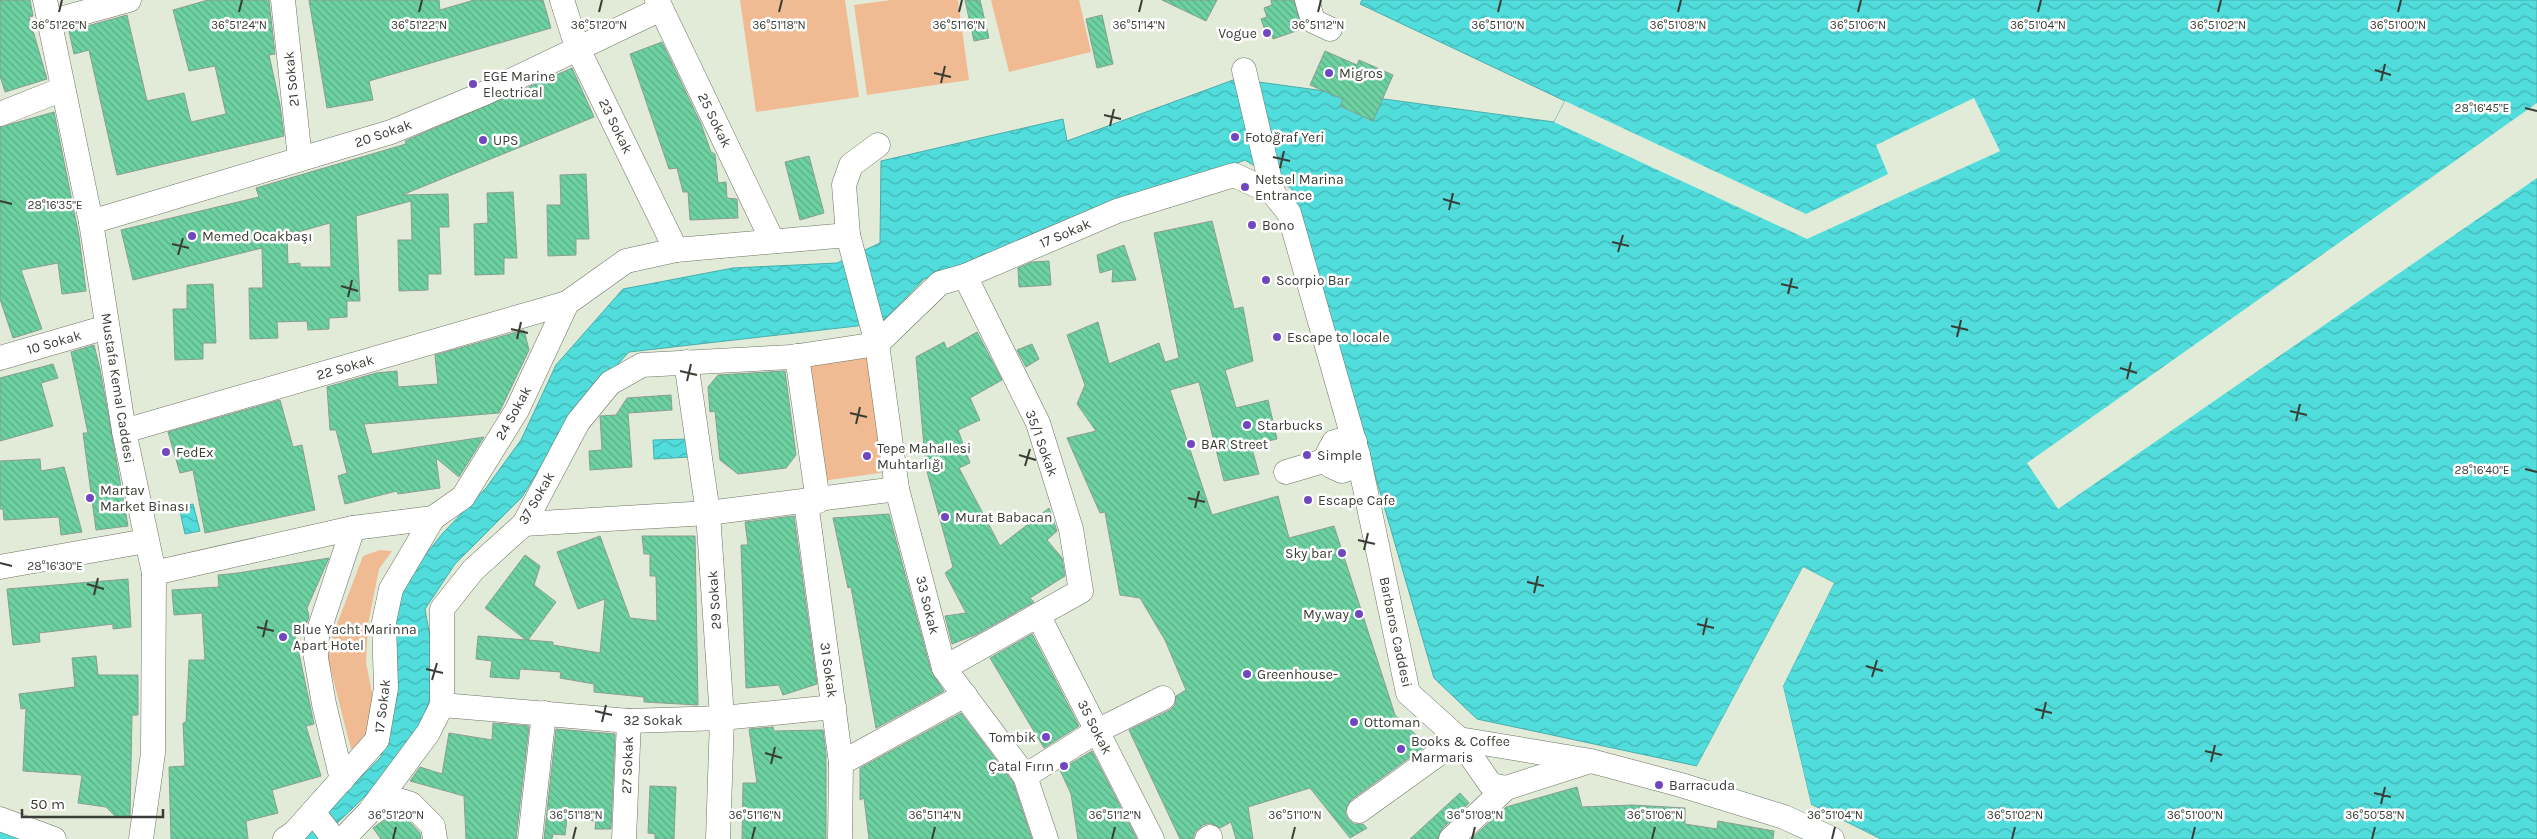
<svg xmlns="http://www.w3.org/2000/svg" width="2537" height="839" font-family="Karla,sans-serif">
<style>
.green{fill:#f0bb92}
.water{fill:url(#water-waves);stroke:#49adaa}
.pier{fill:#e2ebd8}
.lines{fill:none;stroke-linecap:round;stroke-linejoin:round}
.canal{stroke:#50dddc;stroke-width:20}
.building{fill:url(#building-back-hatch);stroke:#8a9d92;fill-rule:evenodd}
.minor-casing{stroke:#6c7363;stroke-width:25}
.minor{stroke:#fff;stroke-width:24}
.ticks{fill:none;stroke:#3a3d36;stroke-width:2}
.poi-dot{fill:#7047bf;stroke:#fff;stroke-width:2}
.labels{text-anchor:middle;stroke-width:5;stroke-linejoin:round;paint-order:stroke}
.poi-label{font-size:14px;fill:#3a3d36;stroke:#fff;text-anchor:start}
.street-label{font-size:14px;fill:#3a3d36;stroke:#fff}
.ticks-label{font-size:12px;text-anchor:middle;fill:#3a3d36;stroke:#fff;stroke-width:5;stroke-linejoin:round;paint-order:stroke}
</style>
<defs>
<pattern id="water-waves" width="16" height="10" patternUnits="userSpaceOnUse" patternTransform="scale(1.25)"><rect width="16" height="10" fill="#50dddc"/><path d="M0 5q4-4 8 0t8 0" fill="none" stroke="#43b4b3"/></pattern>
<pattern id="building-back-hatch" width="6" height="6" patternUnits="userSpaceOnUse" patternTransform="scale(1.25)"><rect width="6" height="6" fill="#6dd2a1"/><path d="M-1 5l2 2M0 0l6 6M5-1l2 2" fill="none" stroke="#5bac84"/></pattern>
</defs>
<rect width="100%" height="100%" fill="#e2ebd8"/>
<g class="green">
<polygon points="740,0 845,0 859,97 756,112"/>
<polygon points="891,0 958,0 969,80 867,95 854,5"/>
<polygon points="991,0 1079,0 1091,52 1009,72"/>
<polygon points="878,356 894,471 822,481 806,366"/>
<polygon points="380,550 392,551 379,569 368,625 366,662 373,698 371,724 358,749 351,749 328,659 329,645 363,556"/>
</g>
<g class="water">
<path d="M1362,0H2537V839H1881L1811,804L1783,686L1834,583L1803,567L1697,766L1477,719L1434,678L1292,189L1245,160L1092,218L1093,229L924,279L885,319L857,326L629,352L578,407L522,497L455,564L425,609C427,625 437,662 435,677C425,742 369,794 323,836L315,835L309,829L381,757L397,698L390,638L402,583L443,533L486,488L521,440L556,365L623,289L733,268L837,263L880,243L881,161L1063,119L1067,141L1236,79L1554,122L1565,101L1360,4Z"/>
<polygon points="689,439 690,457 654,459 653,440"/>
<polygon points="193,504 200,531 185,534 179,507"/>
</g>
<g class="pier">
<polygon points="1974,98 2000,151 1807,239 1554,122 1565,101 1806,214 1888,174 1876,145"/>
<polygon points="2537,103 2537,178 2058,509 2027,463"/>
<polygon points="1803,567 1834,583 1783,686 1811,804 1808,803 1781,686 1830,584 1804,570 1700,767 1697,766"/>
</g>
<g class="lines">
<g class="canal">
<polyline points="0,835 8,839"/>
<polyline points="311,839 315,835"/>
</g>
</g>
<g class="building">
<polygon points="0,0 30,0 33,16 29,17 47,79 5,92 0,76"/>
<polygon points="208,0 269,0 275,54 269,55 280,105 284,136 117,175 89,50 74,54 69,31 127,15 147,101 184,93 191,122 226,114 215,66 189,71 173,10"/>
<polygon points="309,0 439,0 440,10 474,0 543,0 551,28 369,81 373,100 327,108"/>
<polygon points="965,0 980,0 989,38 974,41"/>
<polygon points="1162,0 1217,0 1206,21"/>
<polygon points="1271,0 1294,0 1302,29 1273,39 1270,32 1266,33 1261,19 1267,17 1264,8 1272,5"/>
<polygon points="1102,15 1113,64 1097,68 1086,19"/>
<polygon points="662,42 701,124 711,152 715,154 718,183 726,182 727,198 737,199 738,218 690,220 688,192 683,192 677,168 669,169 630,54"/>
<polygon points="1325,51 1357,65 1359,60 1393,75 1373,121 1340,106 1343,99 1310,85"/>
<path d="M572,68L594,117L402,195L448,194L449,227H439L441,274H428V290L399,291L398,240H412L411,201L356,216L360,301H347V317L329,318V329L308,330L307,321L277,322L278,338L250,339L249,288H263L262,248L133,280L121,230L259,197L256,188L406,144L405,141ZM330,223L331,267H300V263L288,264L287,235Z"/>
<polygon points="54,112 79,236 86,291 62,294 58,263 21,270 42,329 13,338 0,299 0,127"/>
<polygon points="809,156 824,213 800,220 785,162"/>
<polygon points="586,174 589,239 576,239 576,255 548,256 547,205 561,205 560,175"/>
<polygon points="513,192 517,258 504,258 504,274 475,275 474,224 488,223 487,193"/>
<polygon points="1212,221 1234,309 1243,307 1253,361 1225,370 1236,408 1268,400 1277,439 1251,445 1259,474 1224,481 1199,382 1170,390 1212,515 1278,496 1289,538 1334,526 1395,715 1427,745 1351,800 1345,812 1348,819 1354,824 1363,824 1367,828 1350,838 1310,788 1248,807 1253,839 1236,839 1231,822 1220,828 1210,823 1203,825 1195,832 1193,839 1180,839 1129,730 1170,710 1175,705 1176,696 1186,690 1165,640 1140,598 1120,595 1105,512 1100,513 1067,438 1096,431 1077,404 1085,385 1067,335 1098,322 1109,364 1159,343 1165,362 1179,358 1154,233"/>
<polygon points="1124,245 1136,280 1112,282 1113,269 1100,273 1097,255"/>
<polygon points="1049,261 1051,285 1019,287 1018,268 1032,262"/>
<polygon points="213,284 216,343 203,343 203,359 175,360 173,309 187,309 187,285"/>
<polygon points="524,330 529,350 499,413 364,424 372,454 484,437 459,477 436,458 440,488 398,494 397,491 345,504 338,476 347,473 336,430 330,430 327,387 376,373 397,371 398,387 438,384 435,355"/>
<polygon points="977,332 1002,380 970,398 980,420 958,430 970,463 959,468 1000,546 1049,508 1057,531 1047,540 1062,558 1065,576 1030,598 1034,602 975,635 952,644 945,616 966,613 945,573 953,567 926,468 916,357 944,342 947,349"/>
<polygon points="1032,344 1039,359 1026,367 1017,350"/>
<polygon points="94,345 100,369 128,526 96,530 83,433 88,433 71,352"/>
<polygon points="53,364 58,378 41,383 53,426 0,441 0,378"/>
<polygon points="785,371 796,455 786,468 738,474 720,460 715,411 710,412 708,387 718,375"/>
<polygon points="671,395 672,410 628,413 632,467 590,470 589,451 602,450 600,416 616,415 627,398"/>
<polygon points="280,400 293,447 302,445 315,510 205,533 193,470 180,473 168,432"/>
<polygon points="40,459 41,471 64,467 82,532 61,535 59,517 4,520 3,509 0,509 0,461"/>
<polygon points="889,514 931,671 944,691 876,728 851,587 848,588 833,518"/>
<polygon points="794,516 817,684 783,695 779,685 746,688 741,545 748,545 745,522"/>
<polygon points="600,536 630,618 657,621 656,576 650,576 650,554 644,554 642,536 695,536 698,705 644,702 644,697 594,692 594,684 560,678 561,672 520,669 519,679 490,677 492,661 476,659 478,636 526,640 485,608 525,555 540,566 534,585 556,602 528,640 553,642 553,645 600,653 605,599 578,609 557,552"/>
<polygon points="329,558 307,608 309,617 305,628 294,630 314,724 306,726 321,776 272,790 278,813 246,821 248,839 171,839 169,767 185,766 183,723 186,722 189,660 205,660 202,613 174,615 172,590 219,587 218,575 238,573"/>
<polygon points="128,579 131,627 113,629 113,624 39,633 40,642 13,645 7,589"/>
<polygon points="1032,634 1079,726 1044,748 990,658"/>
<polygon points="96,656 98,675 138,675 138,715 132,715 130,817 116,817 106,807 78,803 82,775 23,771 26,708 21,709 19,694 75,687 72,658"/>
<polygon points="961,713 1013,782 1032,839 869,839 864,798 860,800 860,768"/>
<polygon points="493,723 529,726 516,839 466,839 464,796 410,781 420,767 442,774 449,733 492,740"/>
<polygon points="773,727 774,731 823,730 826,754 826,839 742,839 743,783 757,783 749,729"/>
<polygon points="556,729 615,734 611,829 595,829 596,821 567,818 565,835 553,834 552,839 544,839"/>
<polygon points="1092,751 1137,839 1078,839 1071,794 1060,770"/>
<polygon points="650,786 676,787 674,839 655,839 655,834 648,833"/>
<polygon points="1577,787 1582,807 1632,805 1685,808 1685,824 1717,829 1718,821 1774,831 1773,839 1471,839 1506,807"/>
<polygon points="1460,793 1469,803 1442,829 1438,839 1410,839"/>
<polygon points="394,813 404,816 420,833 421,839 381,839 373,828"/>
</g>
<g class="lines">
<defs>
<g id="minor">
<polyline points="45,0 91,222 124,431 154,573 153,753 141,839"/>
<polyline points="283,0 300,159"/>
<polyline points="562,0 577,47 676,250"/>
<polyline points="657,0 772,240"/>
<polyline points="1307,0 1313,21 1330,29"/>
<polyline points="49,22 129,0"/>
<polyline points="1244,70 1273,193"/>
<polyline points="0,114 63,89"/>
<polyline points="878,145 851,165 844,185 848,235 877,344 897,489 944,668 1025,776 1046,839"/>
<polyline points="91,222 391,132 485,93 661,9"/>
<polyline points="877,344 940,283 965,276 1117,211 1234,175 1273,193 1289,213 1358,455 1408,693 1459,739 1591,761 1681,785 1784,817 1832,839"/>
<polyline points="797,356 818,501"/>
<polyline points="0,358 107,327"/>
<polyline points="686,362 708,513 722,718 718,839"/>
<polyline points="124,431 567,303"/>
<polyline points="1355,442 1345,439 1334,442 1328,453 1331,466 1342,471 1353,467 1358,455"/>
<polyline points="1286,472 1330,459"/>
<polyline points="806,502 841,763 840,839"/>
<polyline points="524,524 708,513 897,489"/>
<polyline points="0,567 146,541"/>
<polyline points="154,573 353,528 433,518 463,497 517,410 567,303 626,261 676,250 848,235"/>
<polyline points="1038,615 1152,839"/>
<polyline points="944,668 1081,591 1071,529 1038,423 965,276"/>
<polyline points="442,705 629,721 722,718 834,707"/>
<polyline points="841,763 965,695"/>
<polyline points="1025,776 1097,731 1163,698"/>
<polyline points="342,780 324,704 316,658 317,636 353,528"/>
<polyline points="382,795 411,804 433,826 435,839"/>
<polyline points="1359,811 1459,739 1491,785 1506,788"/>
<polyline points="313,812 334,839"/>
<polyline points="0,819 54,839"/>
<polyline points="285,839 294,833 377,740 386,688 384,622 391,589 433,518"/>
<polyline points="343,839 370,811 428,733 442,705 442,609 473,570 524,524 578,422 610,383 642,365 792,357 877,344"/>
<polyline points="530,839 544,713"/>
<polyline points="624,839 629,721"/>
<polyline points="1207,839 1210,837"/>
<polyline points="1451,839 1506,788 1587,762"/>
</g>
</defs>
<use href="#minor" class="minor-casing"/>
<use href="#minor" class="minor"/>
</g>
<path class="ticks" d="M59,12L62,0M239,12L242,0M419,12L422,0M599,12L602,0M779,12L782,0M959,12L962,0M1139,12L1142,0M1318,12L1321,0M1498,12L1501,0M1678,12L1681,0M1858,12L1861,0M2038,12L2041,0M2218,12L2221,0M2398,12L2401,0M2375,70L2391,75M934,73L951,77M2381,81L2385,64M941,83L945,66M2525,108L2537,111M1104,115L1121,119M1110,126L1114,109M1273,157L1290,161M1280,168L1284,151M1443,199L1460,204M0,201L12,204M1449,210L1453,193M1612,242L1629,246M172,244L189,248M1618,252L1623,235M178,255L183,238M1781,284L1798,288M341,286L358,291M1788,294L1792,278M348,297L352,280M1951,326L1968,330M511,329L528,333M1957,337L1961,320M517,339L521,322M2120,368L2137,373M680,371L697,375M2127,379L2131,362M687,381L691,364M2290,411L2307,415M850,413L867,417M2296,421L2300,404M856,424L860,407M1019,455L1036,460M1025,466L1030,449M2525,469L2537,472M1188,498L1205,502M1195,508L1199,491M1358,540L1375,544M1364,550L1368,533M0,563L12,566M1527,582L1544,586M87,584L104,589M1534,593L1538,576M94,595L98,578M1697,624L1714,628M257,627L274,631M1703,635L1707,618M263,637L267,620M1866,666L1883,671M426,669L443,673M1872,677L1877,660M432,680L437,663M2035,709L2052,713M595,711L612,715M2042,719L2046,702M602,722L606,705M2205,751L2222,755M765,753L782,758M2211,762L2215,745M771,764L775,747M2374,793L2391,797M2381,804L2385,787M393,839L396,827M573,839L576,827M752,839L755,827M932,839L935,827M1112,839L1115,827M1292,839L1295,827M1472,839L1475,827M1652,839L1655,827M1832,839L1835,827M2012,839L2015,827M2192,839L2195,827M2372,839L2375,827"/>
<g class="poi-dot">
<circle cx="1267" cy="33" r="5"/>
<circle cx="1329" cy="73" r="5"/>
<circle cx="473" cy="84" r="5"/>
<circle cx="1235" cy="137" r="5"/>
<circle cx="483" cy="140" r="5"/>
<circle cx="1245" cy="187" r="5"/>
<circle cx="1252" cy="225" r="5"/>
<circle cx="192" cy="236" r="5"/>
<circle cx="1266" cy="280" r="5"/>
<circle cx="1277" cy="337" r="5"/>
<circle cx="1247" cy="425" r="5"/>
<circle cx="1191" cy="444" r="5"/>
<circle cx="166" cy="452" r="5"/>
<circle cx="1307" cy="455" r="5"/>
<circle cx="867" cy="456" r="5"/>
<circle cx="90" cy="498" r="5"/>
<circle cx="1308" cy="500" r="5"/>
<circle cx="945" cy="517" r="5"/>
<circle cx="1342" cy="553" r="5"/>
<circle cx="1359" cy="614" r="5"/>
<circle cx="283" cy="637" r="5"/>
<circle cx="1247" cy="674" r="5"/>
<circle cx="1354" cy="722" r="5"/>
<circle cx="1046" cy="737" r="5"/>
<circle cx="1401" cy="749" r="5"/>
<circle cx="1064" cy="766" r="5"/>
<circle cx="1659" cy="785" r="5"/>
</g>
<g class="labels">
<g class="poi-label">
<text x="1257" y="38" text-anchor="end">Vogue</text>
<text x="1339" y="78">Migros</text>
<text x="483" y="81">EGE Marine<tspan x="483" dy="16">Electrical</tspan></text>
<text x="1245" y="142">Fotoğraf Yeri</text>
<text x="493" y="145">UPS</text>
<text x="1255" y="184">Netsel Marina<tspan x="1255" dy="16">Entrance</tspan></text>
<text x="1262" y="230">Bono</text>
<text x="202" y="241">Memed Ocakbaşı</text>
<text x="1276" y="285">Scorpio Bar</text>
<text x="1287" y="342">Escape to locale</text>
<text x="1257" y="430">Starbucks</text>
<text x="1201" y="449">BAR Street</text>
<text x="877" y="453">Tepe Mahallesi<tspan x="877" dy="16">Muhtarlığı</tspan></text>
<text x="176" y="457">FedEx</text>
<text x="1317" y="460">Simple</text>
<text x="100" y="495">Martav<tspan x="100" dy="16">Market Binası</tspan></text>
<text x="1318" y="505">Escape Cafe</text>
<text x="955" y="522">Murat Babacan</text>
<text x="1332" y="558" text-anchor="end">Sky bar</text>
<text x="1349" y="619" text-anchor="end">My way</text>
<text x="293" y="634">Blue Yacht Marinna<tspan x="293" dy="16">Apart Hotel</tspan></text>
<text x="1257" y="679">Greenhouse-</text>
<text x="1364" y="727">Ottoman</text>
<text x="1036" y="742" text-anchor="end">Tombik</text>
<text x="1411" y="746">Books &amp; Coffee<tspan x="1411" dy="16">Marmaris</tspan></text>
<text x="1054" y="771" text-anchor="end">Çatal Fırın</text>
<text x="1669" y="790">Barracuda</text>
</g>
<g class="street-label">
<text transform="translate(291 79) rotate(-96)" y="5">21 Sokak</text>
<text transform="translate(715 120) rotate(64)" y="5">25 Sokak</text>
<text transform="translate(616 126) rotate(64)" y="5">23 Sokak</text>
<text transform="translate(383 133) rotate(-19)" y="5">20 Sokak</text>
<text transform="translate(1065 233) rotate(-23)" y="5">17 Sokak</text>
<text transform="translate(54 342) rotate(-16)" y="5">10 Sokak</text>
<text transform="translate(345 367) rotate(-16)" y="5">22 Sokak</text>
<text transform="translate(118 388) rotate(81)" y="5">Mustafa Kemal Caddesi</text>
<text transform="translate(513 413) rotate(-61)" y="5">24 Sokak</text>
<text transform="translate(1042 443) rotate(70)" y="5">35/1 Sokak</text>
<text transform="translate(536 498) rotate(-60)" y="5">37 Sokak</text>
<text transform="translate(714 600) rotate(-94)" y="5">29 Sokak</text>
<text transform="translate(928 605) rotate(76)" y="5">33 Sokak</text>
<text transform="translate(1396 632) rotate(78)" y="5">Barbaros Caddesi</text>
<text transform="translate(829 670) rotate(82)" y="5">31 Sokak</text>
<text transform="translate(382 706) rotate(-83)" y="5">17 Sokak</text>
<text x="653" y="725">32 Sokak</text>
<text transform="translate(1095 727) rotate(63)" y="5">35 Sokak</text>
<text transform="translate(627 765) rotate(-88)" y="5">27 Sokak</text>
</g>
</g>
<g class="ticks-label">
<text x="59" y="29">36°51'26"N</text>
<text x="239" y="29">36°51'24"N</text>
<text x="419" y="29">36°51'22"N</text>
<text x="599" y="29">36°51'20"N</text>
<text x="779" y="29">36°51'18"N</text>
<text x="959" y="29">36°51'16"N</text>
<text x="1139" y="29">36°51'14"N</text>
<text x="1318" y="29">36°51'12"N</text>
<text x="1498" y="29">36°51'10"N</text>
<text x="1678" y="29">36°51'08"N</text>
<text x="1858" y="29">36°51'06"N</text>
<text x="2038" y="29">36°51'04"N</text>
<text x="2218" y="29">36°51'02"N</text>
<text x="2398" y="29">36°51'00"N</text>
<text x="2482" y="112">28°16'45"E</text>
<text x="55" y="209">28°16'35"E</text>
<text x="2482" y="474">28°16'40"E</text>
<text x="55" y="570">28°16'30"E</text>
<text x="396" y="819">36°51'20"N</text>
<text x="576" y="819">36°51'18"N</text>
<text x="755" y="819">36°51'16"N</text>
<text x="935" y="819">36°51'14"N</text>
<text x="1115" y="819">36°51'12"N</text>
<text x="1295" y="819">36°51'10"N</text>
<text x="1475" y="819">36°51'08"N</text>
<text x="1655" y="819">36°51'06"N</text>
<text x="1835" y="819">36°51'04"N</text>
<text x="2015" y="819">36°51'02"N</text>
<text x="2195" y="819">36°51'00"N</text>
<text x="2375" y="819">36°50'58"N</text>
</g>
<path d="M22 809v8h141v-8" fill="none" stroke="#3a3d36" stroke-width="2.5"/>
<text x="30" y="809" font-size="15" fill="#3a3d36" stroke="#ffffff" stroke-width="4" paint-order="stroke">50 m</text>
</svg>
